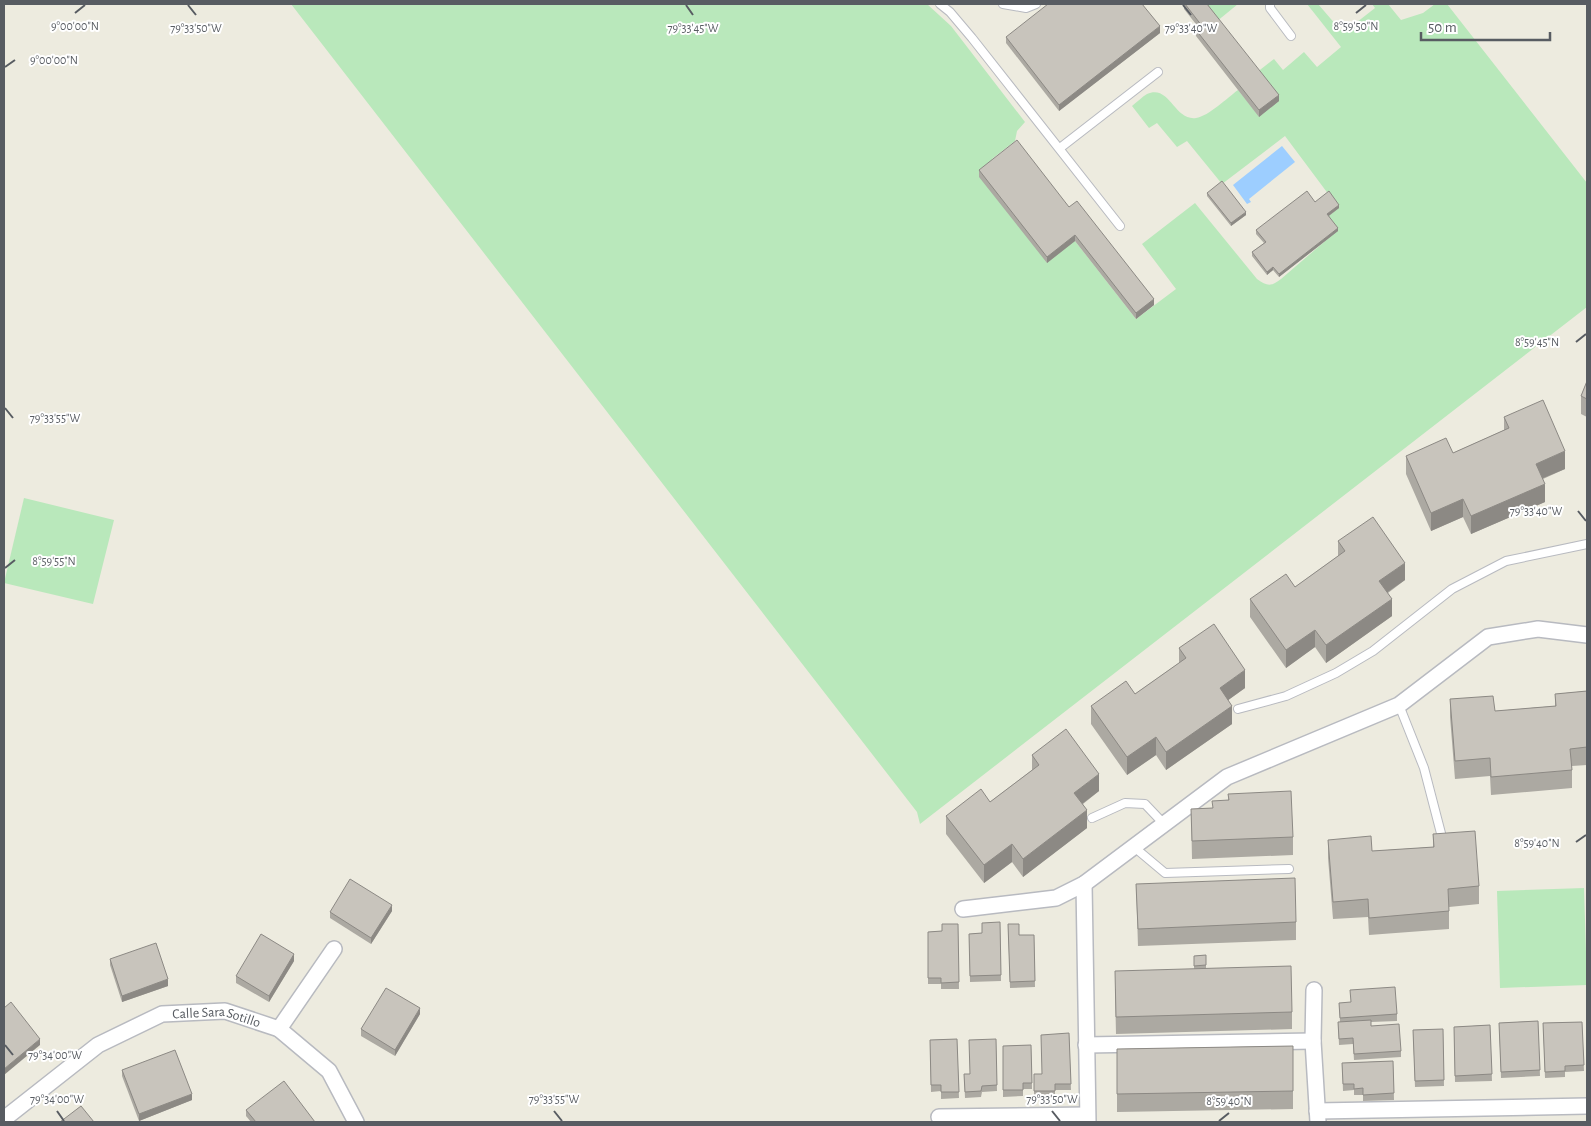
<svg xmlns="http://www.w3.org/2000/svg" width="1591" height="1126" font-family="'Alegreya Sans',sans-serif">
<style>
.green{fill:#b9e8bb}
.water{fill:#9dceff}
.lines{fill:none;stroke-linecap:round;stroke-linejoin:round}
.service-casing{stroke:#b8bac0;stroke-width:10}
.minor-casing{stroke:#b8bac0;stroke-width:18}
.service{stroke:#fff;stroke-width:8}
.minor{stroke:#fff;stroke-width:15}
.wall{fill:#aca9a2}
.shaded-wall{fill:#8c8984}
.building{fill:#c8c4bc;stroke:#8c8984}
.ticks{fill:none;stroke:#585c62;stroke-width:2}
.labels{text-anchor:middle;stroke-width:4;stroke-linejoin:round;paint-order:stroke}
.street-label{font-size:14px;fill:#585c62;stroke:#fff}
.ticks-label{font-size:12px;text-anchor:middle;fill:#585c62;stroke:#fff;stroke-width:4;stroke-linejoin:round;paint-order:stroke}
</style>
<rect width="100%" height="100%" fill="#edebdf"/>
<g class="green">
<path d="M291,4H927L951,26L1025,122L1017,131L1015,141L992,159L1075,241L1136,319L1176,289L1142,244L1195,203L1257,279C1267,286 1271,287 1281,279L1338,230L1327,217L1329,195L1285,136L1222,184L1187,141L1177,147L1157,123L1149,128L1132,106C1137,102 1142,97 1147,94C1170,84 1174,121 1196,118C1209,116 1227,98 1238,90L1259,116L1256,73L1274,59L1283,70L1304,52L1317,67L1341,47L1307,4H1318L1343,33L1375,8L1372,4H1388L1401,20L1423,13L1435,4H1447L1587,183V307L920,824L917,812Z"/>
<polygon points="1202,4 1238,4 1216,22"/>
<polygon points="24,498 114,520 93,604 4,583"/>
<polygon points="1584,888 1587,985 1500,988 1497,891"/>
</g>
<polygon class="water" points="1282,146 1295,162 1249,199 1251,202 1247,204 1233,185"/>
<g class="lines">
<defs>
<g id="service">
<polyline points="940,4 950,12 972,38 1120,226"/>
<polyline points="1003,4 1026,8 1036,4"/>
<polyline points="1270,4 1270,8 1291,36"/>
<polyline points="1060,148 1158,72"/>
<polyline points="1399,705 1424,768 1443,841"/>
<polyline points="1238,709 1286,696 1336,673 1373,651 1452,589 1506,561 1587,544"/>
<polyline points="1092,818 1125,803 1145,804 1164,824"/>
<polyline points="1134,847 1165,873 1289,869"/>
</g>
<g id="minor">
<polyline points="1084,884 1088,1122"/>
<polyline points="963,909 1056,898 1084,884 1227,777 1399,705 1488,637 1538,629 1587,635"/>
<polyline points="1314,990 1313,1041 1318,1122"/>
<polyline points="279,1029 334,949"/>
<polyline points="1086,1045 1313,1041"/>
<polyline points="1317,1111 1587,1106"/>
<polyline points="939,1117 1087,1115"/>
<path id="s1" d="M4,1119L98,1045L162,1014L225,1011L279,1029L329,1071L356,1122"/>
</g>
</defs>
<use href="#service" class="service-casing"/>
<use href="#minor" class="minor-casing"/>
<use href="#service" class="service"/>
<use href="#minor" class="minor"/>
</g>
<g class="wall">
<polygon points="1184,4 1207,4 1279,101 1259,117 1196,36 1196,30 1199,28 1184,9"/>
<polygon points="1160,33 1059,111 1006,43 1006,37"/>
<polygon points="979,170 1069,207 1154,305 1136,319 1075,241 1047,263 979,177"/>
<polygon points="1207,193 1246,215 1231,226 1207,196"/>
<polygon points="1315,202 1339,208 1329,216 1338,231 1279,277 1273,270 1267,275 1252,256 1252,252 1264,243 1256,234 1256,230"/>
<polygon points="1587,381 1587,417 1581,414 1581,396"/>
<polygon points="1504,417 1565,469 1543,479 1545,502 1471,534 1463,517 1431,531 1406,474 1406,456 1453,453 1504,430"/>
<polygon points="1338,541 1405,580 1388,593 1392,616 1326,663 1315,647 1286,668 1250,617 1250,599 1295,587 1338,556"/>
<polygon points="1179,648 1245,688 1228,700 1232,724 1166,770 1156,755 1127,775 1091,724 1091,706 1135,694 1179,663"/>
<polygon points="1587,691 1587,765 1572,766 1572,788 1491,795 1490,776 1455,779 1450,717 1450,699 1495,711 1555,706 1555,694"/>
<polygon points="1032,755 1099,791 1083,804 1087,828 1023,877 1012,862 984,883 946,834 946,816 990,802 1032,770"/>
<polygon points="1228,794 1293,837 1293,855 1192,859 1191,809 1212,808 1228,800"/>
<polygon points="1433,834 1479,886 1479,904 1449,907 1449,929 1369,935 1368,917 1333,919 1328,858 1328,840 1372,851 1433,847"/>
<polygon points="1136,884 1296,922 1296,940 1138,946"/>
<polygon points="392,911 371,944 330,918 330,912"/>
<polygon points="1000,922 1001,981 970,982 969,934 982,933"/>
<polygon points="958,924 959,989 941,989 941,984 928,984 928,932 942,931"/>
<polygon points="1008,924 1019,935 1034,935 1035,987 1010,988"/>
<polygon points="1206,955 1206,969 1292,1012 1292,1029 1116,1034 1115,989 1194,969 1194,956"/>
<polygon points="110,959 168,986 122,1002 110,965"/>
<polygon points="294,961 269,1002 236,983 236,976"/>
<polygon points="1339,1003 1397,1014 1397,1021 1371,1022 1371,1026 1401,1051 1401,1057 1354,1060 1353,1044 1339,1045 1338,1022 1340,1022"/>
<polygon points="420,1014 395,1056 361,1036 361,1029"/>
<polygon points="1538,1021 1540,1076 1501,1078 1499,1023"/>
<polygon points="1582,1022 1584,1071 1565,1072 1565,1077 1545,1078 1543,1023"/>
<polygon points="1490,1025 1492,1081 1455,1082 1454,1027"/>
<polygon points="1443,1029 1444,1086 1415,1087 1413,1030"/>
<polygon points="1069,1033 1071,1090 1055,1090 1055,1097 1034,1098 1034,1074 1042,1074"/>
<polygon points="957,1039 959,1098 941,1099 941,1091 931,1092 930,1040"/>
<polygon points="996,1039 997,1091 982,1092 981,1097 965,1098 964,1074 970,1074"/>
<polygon points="1031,1045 1032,1089 1023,1089 1023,1096 1003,1097 1003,1046"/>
<polygon points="1293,1046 1293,1109 1117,1112 1117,1049"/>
<polygon points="1393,1061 1394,1100 1363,1101 1363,1095 1354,1095 1354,1090 1343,1091 1342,1063"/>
<polygon points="122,1070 192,1100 139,1121 122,1076"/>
<polygon points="246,1110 315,1122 251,1122 246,1116"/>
</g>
<g class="shaded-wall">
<polygon points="1160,26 1160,33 1059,111 1059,105"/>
<polygon points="1279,95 1279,101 1259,117 1259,110"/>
<polygon points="1339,205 1339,208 1327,217 1327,214"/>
<polygon points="1246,212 1246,215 1231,226 1231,223"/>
<polygon points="1338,228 1338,231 1279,277 1279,274"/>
<polygon points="1075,235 1075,241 1047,263 1047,257"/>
<polygon points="1273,267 1273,270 1267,275 1267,272"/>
<polygon points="1154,299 1154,305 1136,319 1136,313"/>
<polygon points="1565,451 1565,469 1536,481 1536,464"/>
<polygon points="1545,484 1545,502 1471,534 1471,516"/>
<polygon points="1463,499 1463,517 1431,531 1431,513"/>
<polygon points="1405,563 1405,580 1379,598 1379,581"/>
<polygon points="1392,599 1392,616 1326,663 1326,645"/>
<polygon points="1315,630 1315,647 1286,668 1286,650"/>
<polygon points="1245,670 1245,688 1220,706 1220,688"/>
<polygon points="1232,706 1232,724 1166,770 1166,752"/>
<polygon points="1156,737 1156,755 1127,775 1127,757"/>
<polygon points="1099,774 1099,791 1074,810 1074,793"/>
<polygon points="1087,810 1087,828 1023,877 1023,859"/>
<polygon points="1012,844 1012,862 984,883 984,865"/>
<polygon points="392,905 392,911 371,944 371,938"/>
<polygon points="294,954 294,961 269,1002 269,996"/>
<polygon points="168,979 168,986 122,1002 122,996"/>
<polygon points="420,1008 420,1014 395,1056 395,1050"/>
<polygon points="40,1039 40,1045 4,1075 4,1069"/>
<polygon points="192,1094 192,1100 139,1121 139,1114"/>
</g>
<g class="building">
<polygon points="1048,4 1142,4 1160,26 1059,105 1006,37"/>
<polygon points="1185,4 1207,4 1279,95 1259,110 1196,30 1202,26"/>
<polygon points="1017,140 1069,207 1077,201 1154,299 1136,313 1075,235 1047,257 979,170"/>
<polygon points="1222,181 1246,212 1231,223 1207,193"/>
<polygon points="1307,191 1315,202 1329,191 1339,205 1327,214 1338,228 1279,274 1273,267 1267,272 1252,252 1266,242 1256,230"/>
<polygon points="1587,381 1587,399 1581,396"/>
<polygon points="1543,400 1565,451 1536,464 1545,484 1471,516 1463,499 1431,513 1406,456 1446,438 1453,453 1509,428 1504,417"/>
<polygon points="1373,517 1405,563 1379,581 1392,599 1326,645 1315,630 1286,650 1250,599 1286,574 1295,587 1345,551 1338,541"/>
<polygon points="1214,624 1245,670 1220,688 1232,706 1166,752 1156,737 1127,757 1091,706 1126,681 1135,694 1186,658 1179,648"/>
<polygon points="1587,691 1587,747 1570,749 1572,770 1491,777 1490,758 1455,761 1450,699 1493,696 1495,711 1556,706 1555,694"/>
<polygon points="1066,729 1099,774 1074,793 1087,810 1023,859 1012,844 984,865 946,816 981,789 990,802 1039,765 1032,755"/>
<polygon points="1291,791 1293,837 1192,841 1191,809 1213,808 1212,801 1229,800 1228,794"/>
<polygon points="1475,831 1479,886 1448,889 1449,911 1369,918 1368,899 1333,902 1328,840 1371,836 1372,851 1434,847 1433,834"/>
<polygon points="1295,878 1296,922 1138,929 1136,884"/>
<polygon points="350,879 392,905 371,938 330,912"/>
<polygon points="1000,922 1001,975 970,976 969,934 982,933 982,923"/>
<polygon points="942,924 958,924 959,982 941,983 941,978 928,978 928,932 942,931"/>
<polygon points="1008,924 1019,924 1019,935 1034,935 1035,981 1010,982"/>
<polygon points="261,934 294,954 269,996 236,976"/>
<polygon points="156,943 168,979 122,996 110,959"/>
<polygon points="1206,955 1206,965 1194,966 1194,956"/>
<polygon points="1291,966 1292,1012 1116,1017 1115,971"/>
<polygon points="1395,987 1397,1014 1340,1018 1339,1003 1351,1002 1350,990"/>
<polygon points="386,988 420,1008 395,1050 361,1029"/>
<polygon points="11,1002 40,1039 4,1069 4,1008"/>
<polygon points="1371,1020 1371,1026 1399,1024 1401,1051 1354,1054 1353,1038 1339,1039 1338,1022"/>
<polygon points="1538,1021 1540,1070 1501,1072 1499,1023"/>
<polygon points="1582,1022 1584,1065 1565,1066 1565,1071 1545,1072 1543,1023"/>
<polygon points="1490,1025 1492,1074 1455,1076 1454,1027"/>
<polygon points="1443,1029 1444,1080 1415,1081 1413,1030"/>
<polygon points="1069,1033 1071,1084 1055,1084 1055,1091 1034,1091 1034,1074 1042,1074 1041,1035"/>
<polygon points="957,1039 959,1092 941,1092 941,1085 931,1085 930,1040"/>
<polygon points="996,1039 997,1085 982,1086 981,1091 965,1092 964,1074 970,1074 969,1040"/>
<polygon points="1031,1045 1032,1083 1023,1083 1023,1090 1003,1090 1003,1046"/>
<polygon points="1293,1046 1293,1091 1117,1094 1117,1049"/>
<polygon points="175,1050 192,1094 139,1114 122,1070"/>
<polygon points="1393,1061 1394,1093 1363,1095 1363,1088 1354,1089 1354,1084 1343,1084 1342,1063"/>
<polygon points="284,1081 315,1122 256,1122 246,1110"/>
<polygon points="81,1106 94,1122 60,1122"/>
</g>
<path class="ticks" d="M188,5L196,15M686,5L693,15M1183,5L1191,15M75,13L85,5M1356,13L1366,5M5,67L15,60M1576,342L1586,334M5,408L13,418M1578,511L1586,521M5,568L15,560M1576,842L1586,835M5,1045L13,1055M57,1111L64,1121M554,1111L562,1121M1052,1111L1060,1121M1219,1121L1229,1113"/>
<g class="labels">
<g class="street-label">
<text dy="5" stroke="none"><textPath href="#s1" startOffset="246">Calle Sara Sotillo</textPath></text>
</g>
</g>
<g class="ticks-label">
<text x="75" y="30">9°00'00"N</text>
<text x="1356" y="30">8°59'50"N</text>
<text x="196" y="32">79°33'50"W</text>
<text x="693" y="32">79°33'45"W</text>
<text x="1191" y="32">79°33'40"W</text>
<text x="54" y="64">9°00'00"N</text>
<text x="1537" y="346">8°59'45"N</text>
<text x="55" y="422">79°33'55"W</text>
<text x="1536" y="515">79°33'40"W</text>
<text x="54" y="565">8°59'55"N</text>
<text x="1537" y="847">8°59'40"N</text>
<text x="55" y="1059">79°34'00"W</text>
<text x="57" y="1103">79°34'00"W</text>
<text x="554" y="1103">79°33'55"W</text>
<text x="1052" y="1103">79°33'50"W</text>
<text x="1229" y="1105">8°59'40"N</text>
</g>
<rect width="1591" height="1126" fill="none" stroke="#585c62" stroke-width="10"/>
<path d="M1421 32v8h129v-8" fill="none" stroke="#585c62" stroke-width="2.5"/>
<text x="1428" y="32" font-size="15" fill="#585c62" stroke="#ffffff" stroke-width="4" paint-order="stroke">50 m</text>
</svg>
